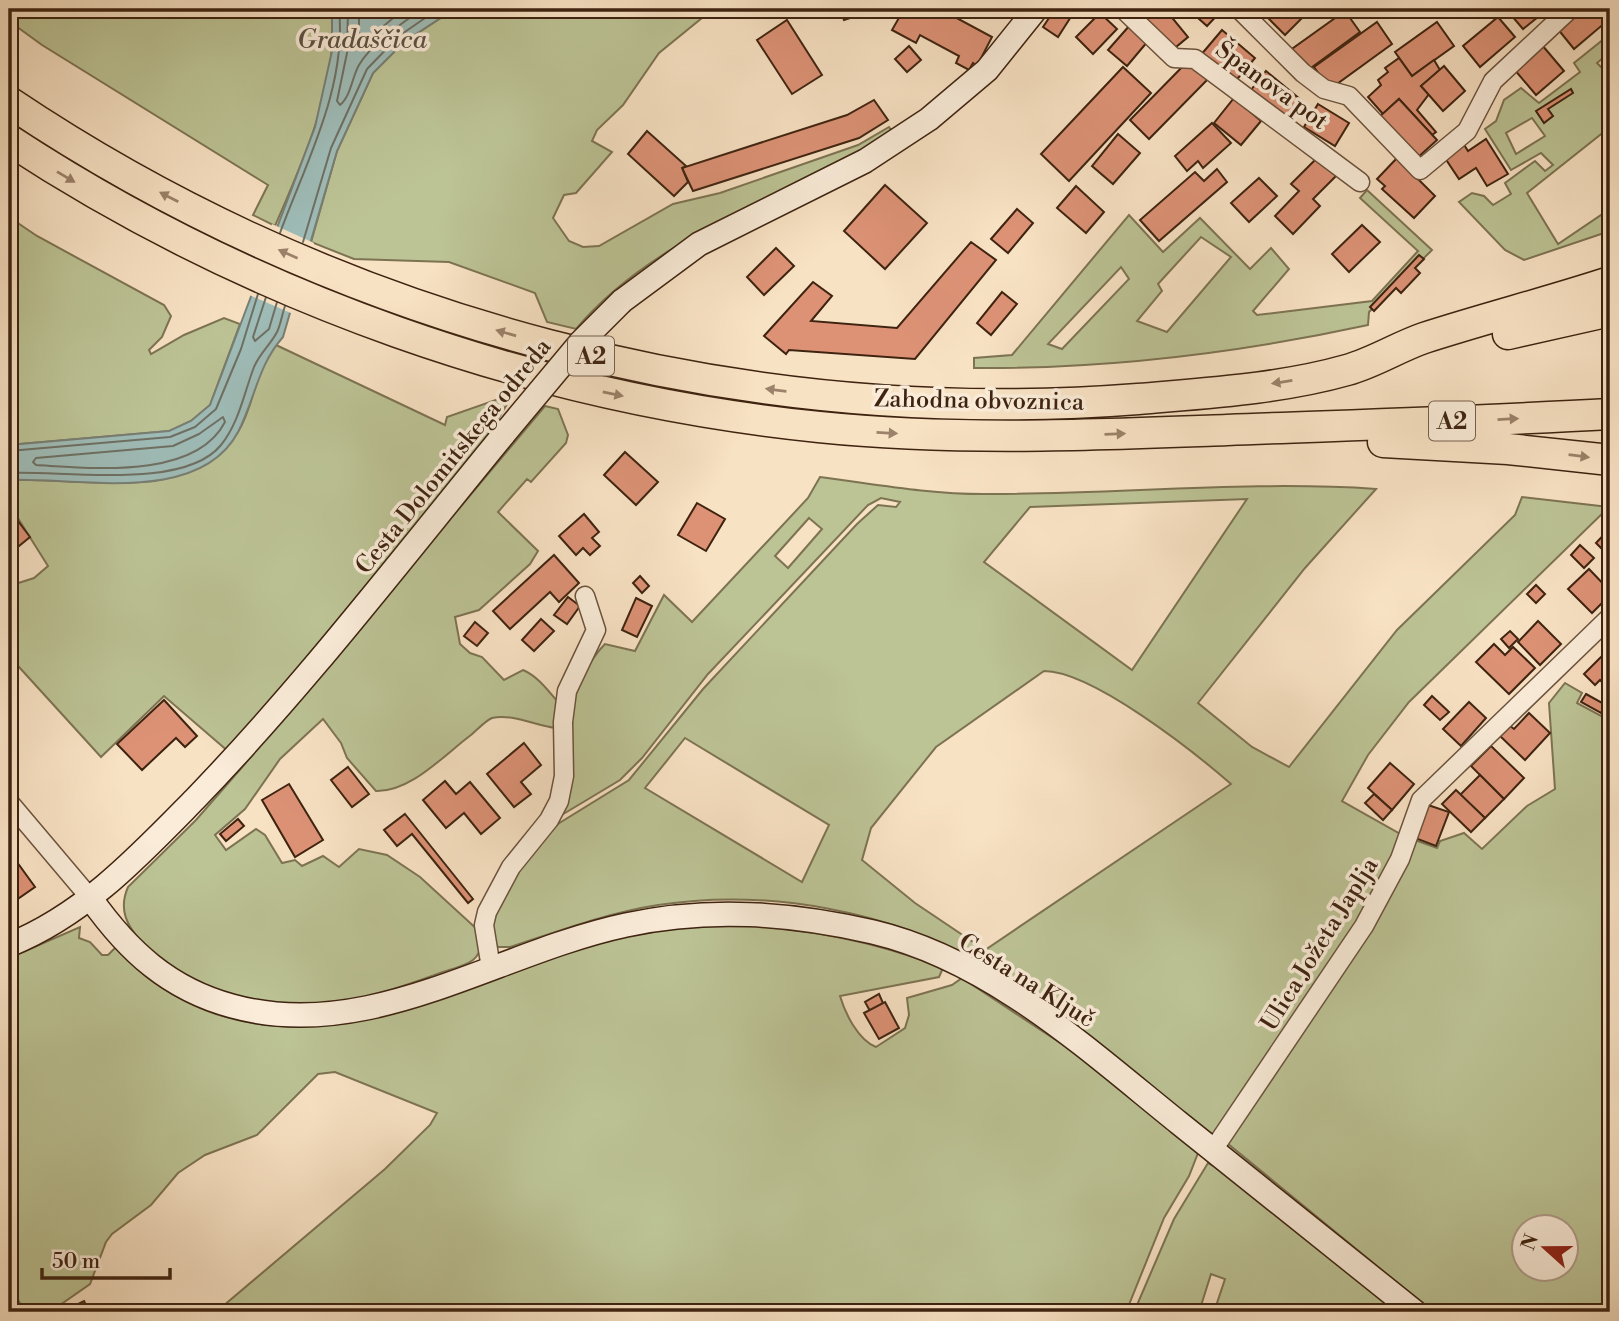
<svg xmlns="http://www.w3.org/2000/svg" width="1619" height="1321" font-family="'Libre Bodoni',serif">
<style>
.green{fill:#bcc395;stroke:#7d7352;stroke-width:2;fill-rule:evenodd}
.water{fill:#9fbdb9;stroke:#787f75;stroke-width:2}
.pier{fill:#f8e2c4}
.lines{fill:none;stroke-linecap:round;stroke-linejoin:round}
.shore{stroke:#6e7064;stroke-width:2}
.building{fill:#dd9276;stroke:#3e2310;stroke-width:2}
.street-casing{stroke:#6c533d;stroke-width:21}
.secondary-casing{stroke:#3e2310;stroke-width:26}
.highway-casing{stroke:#3e2310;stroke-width:33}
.street{stroke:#faecd9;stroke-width:18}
.secondary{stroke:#faecd9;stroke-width:23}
.highway{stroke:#f8e2c4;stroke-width:30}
.secondary-bridge-casing{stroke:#3e2310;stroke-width:26;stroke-linecap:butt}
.secondary-bridge{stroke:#faecd9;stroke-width:23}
.oneway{fill:#9b826a}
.labels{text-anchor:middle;stroke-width:7;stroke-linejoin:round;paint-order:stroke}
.shield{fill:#faecd9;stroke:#765f4c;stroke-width:2}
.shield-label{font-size:23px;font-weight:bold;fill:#3e2310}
.street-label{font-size:24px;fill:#3e2310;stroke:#faecd9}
.water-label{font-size:26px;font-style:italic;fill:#5b5143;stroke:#faecd9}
</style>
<rect width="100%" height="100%" fill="#f8e2c4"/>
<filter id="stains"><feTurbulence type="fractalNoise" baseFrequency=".00286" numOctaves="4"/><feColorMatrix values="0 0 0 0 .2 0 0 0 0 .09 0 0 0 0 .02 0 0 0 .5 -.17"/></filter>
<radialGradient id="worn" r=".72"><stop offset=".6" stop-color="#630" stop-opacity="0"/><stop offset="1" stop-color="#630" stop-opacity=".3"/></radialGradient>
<g class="green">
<path d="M9,9H332C339,83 304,159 275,226L253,215L268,185L42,45L9,21Z"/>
<path d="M445,9H713L659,53L623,105L597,130L592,141L612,152L576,193L564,195L553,218L569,241L583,247L599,246L673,204L720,193L858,145L889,127L893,133C788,197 657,233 576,329L547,322L535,293L449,262L354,259L311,242L337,151L373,73L404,42L442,17Z"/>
<path d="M1610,34V52L1597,63L1610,76V127L1527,193L1558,244L1610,209V231L1524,260L1505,250L1459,202L1472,193L1484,196L1493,205L1511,194L1505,183L1535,161L1545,171L1553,165L1541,153L1511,170L1485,129L1496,121L1504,100L1521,88L1539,103L1580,72L1574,63ZM1532,118L1545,136L1516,154L1506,133Z"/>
<polygon points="9,115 226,239 223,247 153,213 9,126"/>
<path d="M1367,190L1432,250L1369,312L1368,325C1239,353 1106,369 974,368V358L1012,355L1129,215L1163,252L1200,218L1250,269L1271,248L1289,269L1253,311L1257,315L1372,301L1418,251L1360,198ZM1201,237L1231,257L1167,332L1137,321L1162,291L1158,284ZM1121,267L1129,279L1062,349L1048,344Z"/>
<polygon points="9,217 37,236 164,305 171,316 162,337 149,350 151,354 184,335 224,318 240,324 210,405 191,421 170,431 9,445"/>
<path d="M276,345L445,425L447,417L513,394L487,438L229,752L164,696L101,757L9,656V586L34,578L48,566L9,504V480C82,476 190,507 238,432C255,405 254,370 276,345Z"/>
<path d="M545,406L558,409L568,435L566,443L531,482L527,479L498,512L538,551L530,564L479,610L455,617L460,644L470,653L482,657L504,680L523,670C537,676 547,689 557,701L556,728C536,726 512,713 492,718C485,721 477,730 471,735C444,755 411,792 376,791L347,758L341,743L323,719L280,759L245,809L215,835L226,850L256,829L265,835L282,863L295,860L302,866L323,856L339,867L359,849L387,855L420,877L479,931C482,942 482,953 473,960C465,966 452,969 443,972C394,990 340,1009 287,1005C236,1000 178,983 143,944C127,926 118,910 128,887L196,820L244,765Z"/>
<path d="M820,477C875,484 928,494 983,494C1114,495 1245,480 1376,489L1305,568L1198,703L1252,747L1289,767L1397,630L1515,515L1522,497L1609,507L1409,702L1368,755L1342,801L1402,835L1377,893L1215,1134H1212C1138,1077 1067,1012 986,966C891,911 767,888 658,905C607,913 559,931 510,947H498L493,941V925L500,901L516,874L553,827L629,780L703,689L857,524L878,505L896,507L900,502L881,498L868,505L708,674L642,758L620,780L560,816C565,758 562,688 605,644L635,651L664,595L692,622L808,498ZM1247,499L1132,670L984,562L1030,507ZM809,518L822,529L788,568L775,556ZM1044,671C1092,671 1193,751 1231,784L985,950L915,903L862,860L871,828L936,747ZM685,738L829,825L802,882L645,788Z"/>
<path d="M1565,683L1582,693L1577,703L1601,716L1610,701V1312H1433L1227,1143L1412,839L1437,848L1440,841L1464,833L1482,849L1527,806L1555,789L1549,703ZM1524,1226H1566V1268H1524Z"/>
<path d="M725,923C804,929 869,939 943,968L939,977L840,996C845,1013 858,1040 876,1047L905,1028L909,1015L907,998L952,985L962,978L1071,1050L1198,1153L1189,1176L1164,1218L1126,1312H216L385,1169L430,1125L437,1113L335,1072L318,1074L257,1135L205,1155L178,1173L151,1205L112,1234L106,1242L90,1284L50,1312H25L9,1284V958L80,927L79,938L90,942L102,955H108L116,947C143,979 176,1000 216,1014C342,1056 466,985 584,947C629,932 678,928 725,923Z"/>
<polygon points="1208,1163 1214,1166 1399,1312 1214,1312 1225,1279 1211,1274 1199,1312 1134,1312 1174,1219"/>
</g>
<path class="water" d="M332,9H445L442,17L404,42L373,73L337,151L283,337C258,365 255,399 238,432C199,506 76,477 9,480V445L169,431L191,421L210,405L315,127L332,51Z"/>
<polygon class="pier" points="272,224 314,243 293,314 247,294"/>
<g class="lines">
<g class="shore">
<path d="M348,9L347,53L337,101L340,105C351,96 352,77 359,65C373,42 400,25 422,9"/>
<polyline points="359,9 359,41 362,44 404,9"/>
<path d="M280,233C306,162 347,87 339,9"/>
<polyline points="303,242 331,148 367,69 399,36 438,9"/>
<polyline points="266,297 253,337 255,341 269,329 277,302"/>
<path d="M223,417L225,422C195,480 91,468 36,465L33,462L36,458L173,446L199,434Z"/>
<polyline points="9,451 170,437 195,427 216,409 241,349 258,294"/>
<path d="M9,473C61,470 184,491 221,445C239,423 244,393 254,367C260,353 271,344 277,332C281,324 282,314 285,306"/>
</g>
</g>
<g class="building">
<polygon points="840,9 878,9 844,20"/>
<polygon points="904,9 940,9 992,37 977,66 973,63 969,70 956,63 959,56 920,35 916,43 892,30"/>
<polygon points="1055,9 1074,12 1058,37 1043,27"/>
<polygon points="1151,9 1165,9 1188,37 1170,52 1141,17"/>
<polygon points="1188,9 1223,9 1207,26"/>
<polygon points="1278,9 1296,9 1304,16 1285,35 1269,19"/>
<polygon points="1506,9 1548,9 1523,29"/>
<polygon points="1579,9 1595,9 1606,22 1574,49 1557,28"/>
<polygon points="1345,11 1360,32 1304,73 1289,51"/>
<polygon points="1100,13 1117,29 1093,54 1076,37"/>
<polygon points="1498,17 1515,37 1480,67 1463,46"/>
<polygon points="787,20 822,75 792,94 757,40"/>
<polygon points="1377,22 1392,44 1330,89 1314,67"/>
<polygon points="1437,22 1454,46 1412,76 1395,52"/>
<polygon points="1130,25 1148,41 1127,66 1108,50"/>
<polygon points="1222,30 1255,58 1233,84 1200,56"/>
<polygon points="1542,45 1564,71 1536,95 1514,69"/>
<polygon points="909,46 921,60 907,72 895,59"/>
<polygon points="1191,58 1210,77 1149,139 1130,120"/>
<polygon points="1399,58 1412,76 1434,60 1440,70 1421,86 1429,94 1417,110 1436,132 1432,135 1399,99 1383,114 1368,97 1381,85 1378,80 1388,72 1385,68"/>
<polygon points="1444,66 1465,91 1443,111 1421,86"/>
<polygon points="1123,67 1151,93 1069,181 1041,154"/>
<polygon points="1266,71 1301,100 1282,124 1247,95"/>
<polygon points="1571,89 1573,93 1548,109 1553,116 1544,123 1536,111"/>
<polygon points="1234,98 1261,121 1241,145 1214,123"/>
<polygon points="1399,99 1437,140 1415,160 1378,118"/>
<polygon points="874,100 888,120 859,138 693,191 682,168 847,115"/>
<polygon points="1318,104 1349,123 1335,146 1304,127"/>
<polygon points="1212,123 1231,143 1203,168 1198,161 1187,171 1175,156"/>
<polygon points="647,131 686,166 682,168 688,182 674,196 628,154"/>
<polygon points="1118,134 1140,153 1113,184 1092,166"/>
<polygon points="1486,139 1508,174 1487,186 1476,168 1459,179 1443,155 1463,143 1468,151"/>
<polygon points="1320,155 1339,173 1313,199 1320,206 1293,234 1275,216 1299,191 1291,184"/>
<polygon points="1397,158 1435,196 1414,218 1382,189 1385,186 1377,179"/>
<polygon points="1217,169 1227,182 1159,241 1140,220 1195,172 1204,181"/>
<polygon points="1259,178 1277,196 1249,222 1231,203"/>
<polygon points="885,185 927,223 885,269 844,231"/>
<polygon points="1076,186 1104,212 1086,233 1057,208"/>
<polygon points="1017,209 1033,223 1008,253 991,239"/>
<polygon points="1362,225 1380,242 1349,272 1332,254"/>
<polygon points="971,242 996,260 915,359 789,350 786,354 764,336 813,282 832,296 811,321 897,328"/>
<polygon points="776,248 794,266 764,295 747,277"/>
<polygon points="1419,255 1424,259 1415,268 1420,273 1401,293 1396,288 1374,311 1370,307"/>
<polygon points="1002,292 1017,304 991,335 977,323"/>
<polygon points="625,452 658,482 636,505 604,475"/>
<polygon points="697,503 725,519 706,551 678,535"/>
<polygon points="9,509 30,537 14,550 9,544"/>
<polygon points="584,514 599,532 592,538 600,546 590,555 583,548 576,555 559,536"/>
<polygon points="1610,528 1610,557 1596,543"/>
<polygon points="1580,545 1594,558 1584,568 1571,555"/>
<polygon points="554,555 579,583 559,602 550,592 510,629 493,611"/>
<polygon points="1589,569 1610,591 1610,595 1592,613 1568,589"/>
<polygon points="640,576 649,586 642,593 633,583"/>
<polygon points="1536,585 1545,594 1536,603 1527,594"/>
<polygon points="568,597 580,606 567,624 554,615"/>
<polygon points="636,598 652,606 637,637 622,630"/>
<polygon points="541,619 554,631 534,651 522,640"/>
<polygon points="1538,621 1561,644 1540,665 1518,642"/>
<polygon points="475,622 488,633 477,646 464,636"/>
<polygon points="1510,631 1518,639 1509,648 1501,639"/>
<polygon points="1494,644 1505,655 1513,647 1535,668 1509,694 1476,662"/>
<polygon points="1602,656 1610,665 1609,689 1600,680 1595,685 1584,674"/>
<polygon points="1586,694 1606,705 1601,713 1581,702"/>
<polygon points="1432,696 1449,712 1440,720 1424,705"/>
<polygon points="164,700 197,736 185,747 176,738 142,770 117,744"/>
<polygon points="1469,702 1486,718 1461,746 1443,729"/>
<polygon points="1529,713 1550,733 1525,760 1499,735 1509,725 1514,729"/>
<polygon points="524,743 541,765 521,782 531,794 514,807 487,774"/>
<polygon points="1491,746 1524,778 1504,799 1471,766"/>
<polygon points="1390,763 1414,784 1392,810 1368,788"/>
<polygon points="348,767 369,794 352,807 331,780"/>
<polygon points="1480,775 1504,799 1485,818 1460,795"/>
<polygon points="445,781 456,794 470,782 500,818 481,834 464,813 446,828 423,800"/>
<polygon points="289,784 323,840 295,857 262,800"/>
<polygon points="1456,790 1485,818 1471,832 1442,804"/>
<polygon points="1374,794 1392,810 1383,820 1365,803"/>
<polygon points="1428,805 1449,812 1436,846 1415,838"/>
<polygon points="405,814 473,899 468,903 412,834 397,846 384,830"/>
<polygon points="238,819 244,826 226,841 220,834"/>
<polygon points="9,851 35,887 9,905"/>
<polygon points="879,994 883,1003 870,1011 865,1002"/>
<polygon points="885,1002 899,1028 879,1039 864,1013"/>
<polygon points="84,1301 89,1312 62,1312"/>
</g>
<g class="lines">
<defs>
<g id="street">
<polyline points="1123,9 1174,58 1195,59 1360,182"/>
<polyline points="1239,9 1303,73 1324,89 1349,96 1420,170 1467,131 1493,81 1570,9"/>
<polyline points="9,802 91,899"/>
<polyline points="491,968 484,925 487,912 511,867 549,820 559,801 564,776 563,722 567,691 596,630 585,596"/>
<polyline points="1213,1150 1364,926 1400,859 1421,800 1610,617"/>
</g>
<g id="secondary">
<polyline points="622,301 699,244 865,161 929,119 987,70 1036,9"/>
<path d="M91,899C128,951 169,989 232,1006C369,1044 495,953 626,925C709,907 790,913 873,932C991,960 1087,1049 1179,1123C1257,1186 1336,1249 1415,1312"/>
<path d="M9,945C84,915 139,856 195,799C306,684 403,557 504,434"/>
</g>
<g id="highway">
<path d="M9,102C338,323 742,430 1138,399C1206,393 1280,389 1347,370C1373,363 1398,347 1424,338C1486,318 1549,302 1610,282"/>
<path d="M9,140C250,298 532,398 819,427C955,441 1091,435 1227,430C1355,425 1483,421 1610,414"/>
<polyline points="1508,334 1610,311"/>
<polyline points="1383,442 1508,449 1610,460"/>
</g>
</defs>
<use href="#street" class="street-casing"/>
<use href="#secondary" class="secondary-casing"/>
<use href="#highway" class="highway-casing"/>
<use href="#street" class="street"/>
<use href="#secondary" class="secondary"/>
<use href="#highway" class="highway"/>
<defs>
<polyline id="secondary-bridge" points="504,434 580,343 622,301"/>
</defs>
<use href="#secondary-bridge" class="secondary-bridge-casing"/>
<use href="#secondary-bridge" class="secondary-bridge"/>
</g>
<defs><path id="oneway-solid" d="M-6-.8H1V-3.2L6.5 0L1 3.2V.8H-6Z" transform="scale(1.75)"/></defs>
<g class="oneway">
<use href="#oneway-solid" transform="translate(66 177) rotate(31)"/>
<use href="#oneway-solid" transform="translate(169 197) rotate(-153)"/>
<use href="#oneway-solid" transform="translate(288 254) rotate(-156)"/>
<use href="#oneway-solid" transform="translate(506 333) rotate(-164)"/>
<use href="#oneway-solid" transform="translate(1282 382) rotate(171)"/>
<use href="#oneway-solid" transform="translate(776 390) rotate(-173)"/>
<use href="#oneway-solid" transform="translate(613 394) rotate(12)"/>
<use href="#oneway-solid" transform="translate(1508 419) rotate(-3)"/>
<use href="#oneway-solid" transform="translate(887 433) rotate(3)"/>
<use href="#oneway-solid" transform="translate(1115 434) rotate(-2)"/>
<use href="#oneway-solid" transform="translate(1579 456) rotate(7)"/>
</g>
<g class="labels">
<g class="shield">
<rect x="568" y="336.5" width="46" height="39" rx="5"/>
<rect x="1429" y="401.5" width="46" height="39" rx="5"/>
</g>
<g class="shield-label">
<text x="591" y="364">A2</text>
<text x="1452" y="429">A2</text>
</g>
<g class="street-label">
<text transform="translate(1272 85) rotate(36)" y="8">Španova pot</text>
<text transform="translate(979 400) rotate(1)" y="8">Zahodna obvoznica</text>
<text transform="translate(453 456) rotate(-51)" y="8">Cesta Dolomitskega odreda</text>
<text transform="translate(1319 944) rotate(-58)" y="8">Ulica Jožeta Japlja</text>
<text transform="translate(1027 980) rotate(32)" y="8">Cesta na Ključ</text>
</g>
<g class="water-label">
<text x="362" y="48">Gradaščica</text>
</g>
</g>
<rect width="1619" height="1321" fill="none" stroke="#f8e2c4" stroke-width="35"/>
<rect x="10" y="10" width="1598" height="1300" fill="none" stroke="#3e2310" stroke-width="3.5"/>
<rect x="18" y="18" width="1584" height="1286" fill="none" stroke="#3e2310" stroke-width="2"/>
<g transform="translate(1545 1248) rotate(291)"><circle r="33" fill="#faecd9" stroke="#af9c89" stroke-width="2"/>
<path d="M0-5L12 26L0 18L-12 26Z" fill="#8f2418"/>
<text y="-10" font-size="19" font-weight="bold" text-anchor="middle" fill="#3e2310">N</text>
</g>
<path d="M42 1268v10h128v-10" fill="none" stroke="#3e2310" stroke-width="3.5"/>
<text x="52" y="1268" font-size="21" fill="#3e2310" stroke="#faecd9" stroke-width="5" paint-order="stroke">50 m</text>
<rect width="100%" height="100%" filter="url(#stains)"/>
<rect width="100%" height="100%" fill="url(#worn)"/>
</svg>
